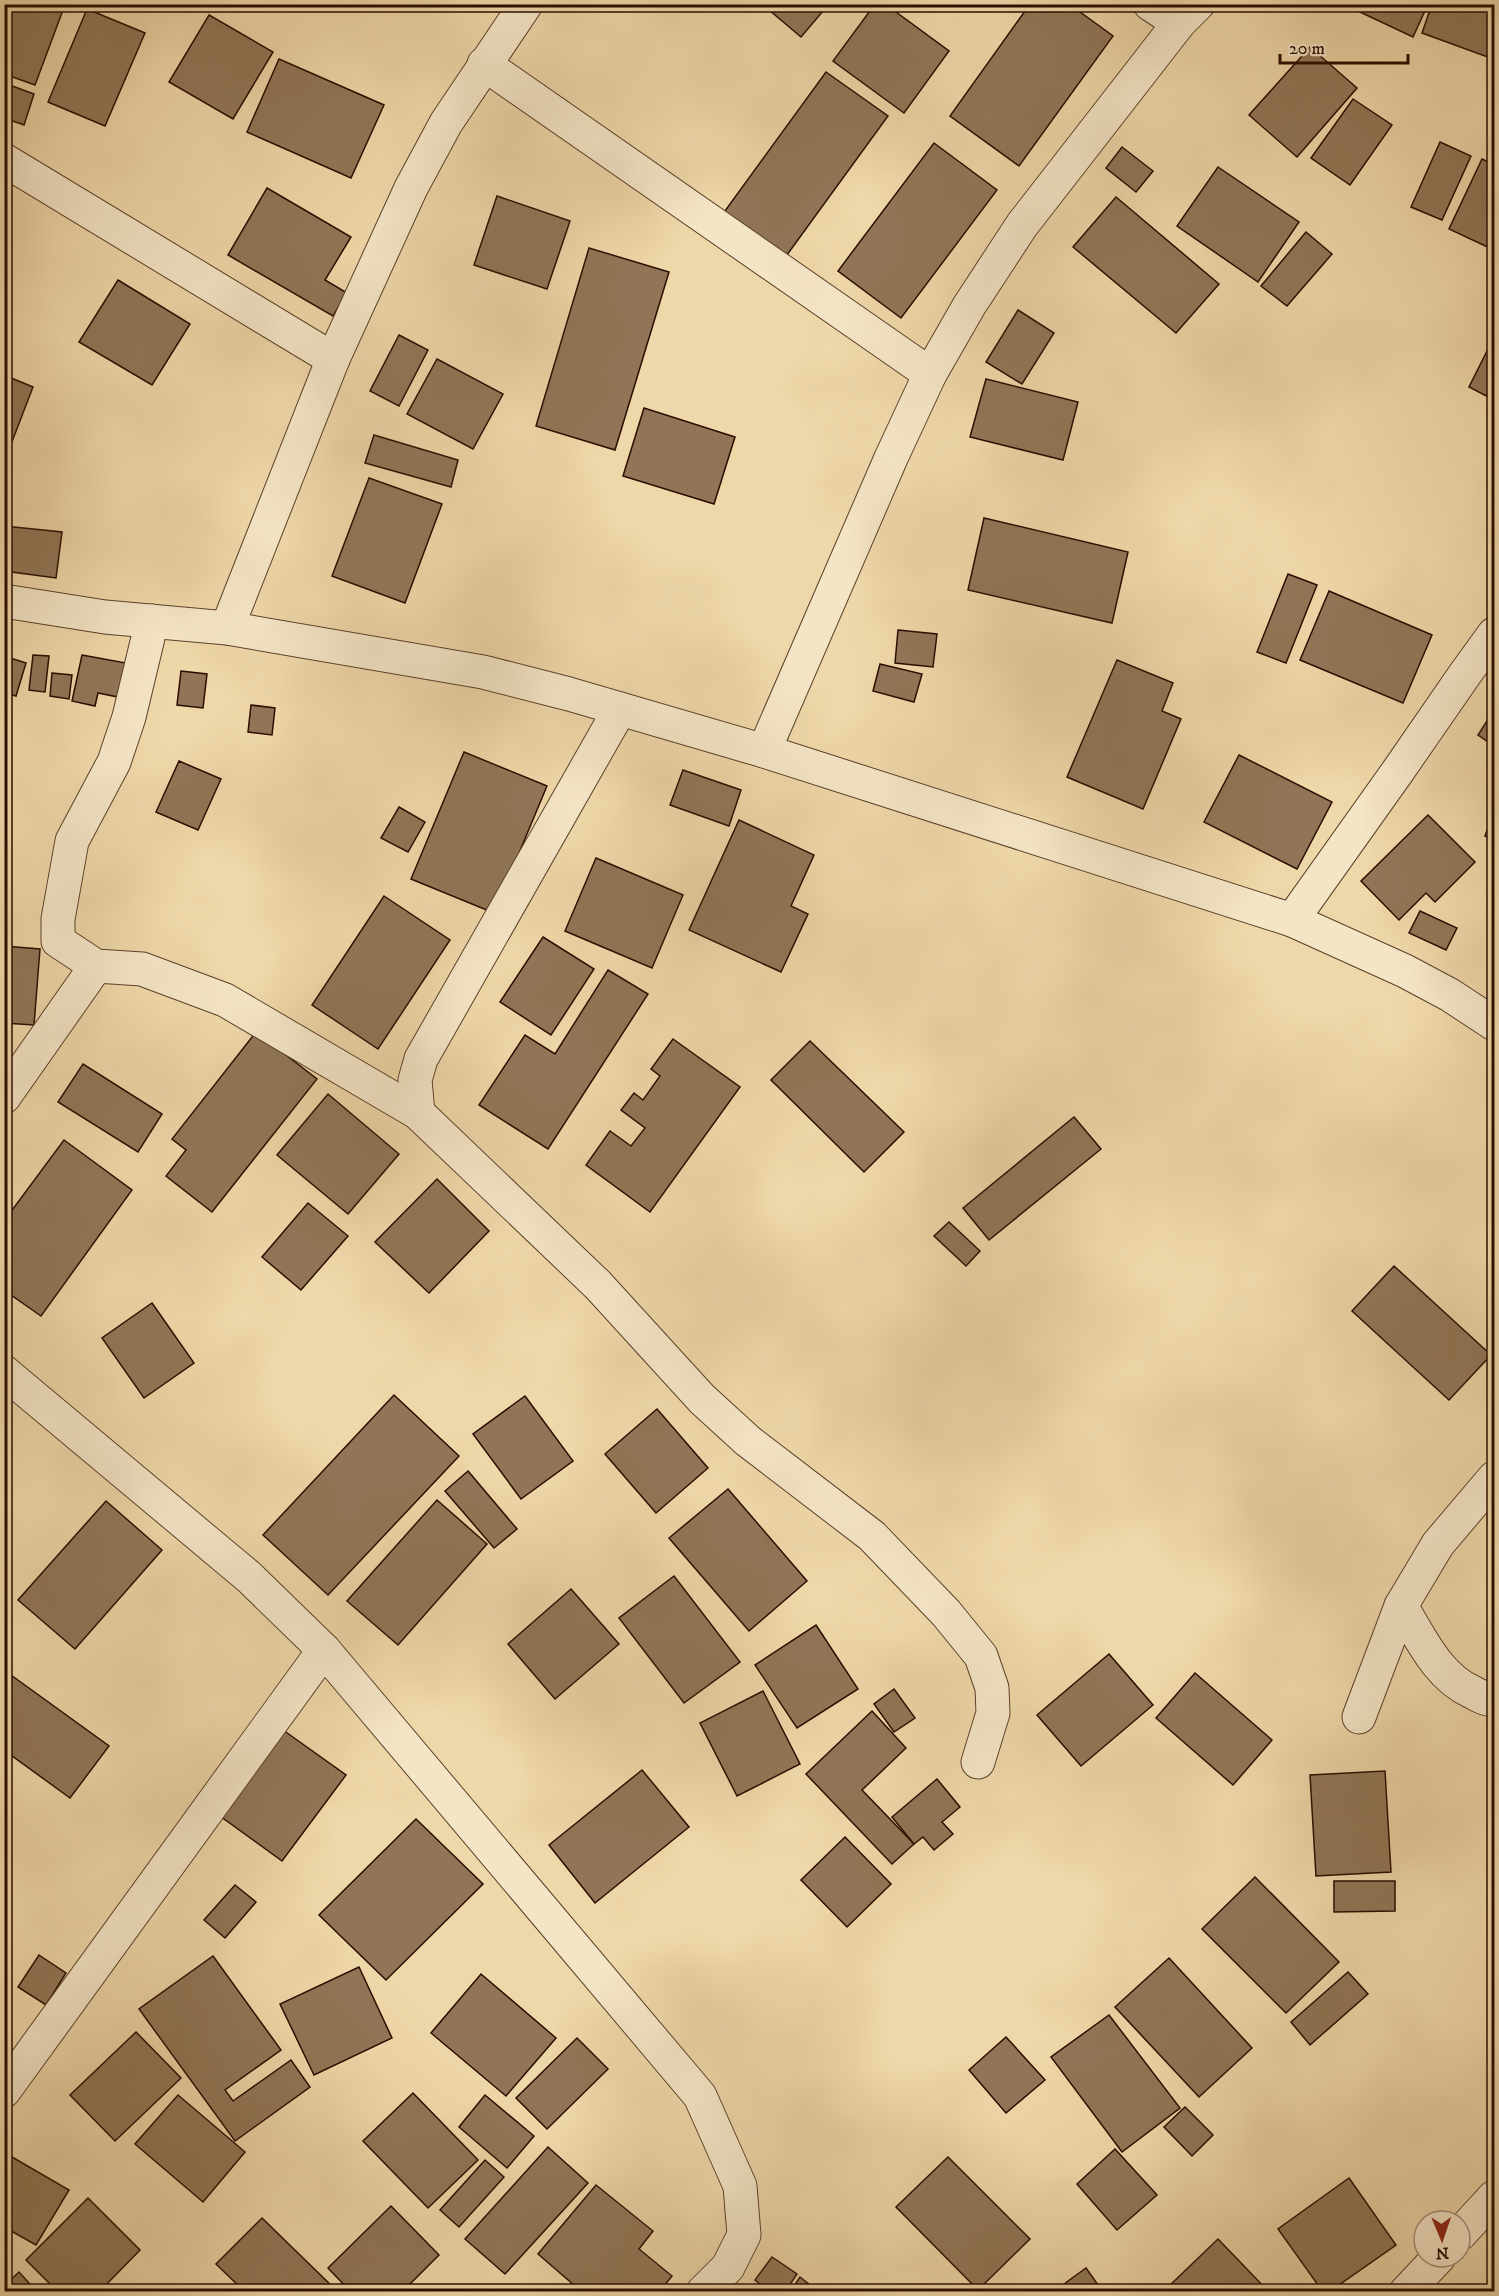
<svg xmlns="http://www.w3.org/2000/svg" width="1499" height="2296" font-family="'IM FELL DW Pica',serif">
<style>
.building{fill:#907657;stroke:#2a0d00;stroke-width:1.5}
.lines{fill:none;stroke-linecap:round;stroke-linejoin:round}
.minor-casing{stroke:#5b402a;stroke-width:35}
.minor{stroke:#f4e5c6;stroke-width:33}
</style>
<rect width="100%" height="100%" fill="#eed7a8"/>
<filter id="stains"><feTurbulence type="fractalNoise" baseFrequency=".00333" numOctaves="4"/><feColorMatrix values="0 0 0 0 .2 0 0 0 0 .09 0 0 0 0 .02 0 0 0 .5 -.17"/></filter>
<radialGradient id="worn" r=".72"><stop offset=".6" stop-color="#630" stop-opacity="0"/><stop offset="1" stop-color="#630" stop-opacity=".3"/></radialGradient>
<g class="building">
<polygon points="4,4 47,4 63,10 35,85 4,74"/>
<polygon points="762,4 829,4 801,37"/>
<polygon points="875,4 885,4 949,51 904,113 833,61"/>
<polygon points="1030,4 1069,4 1113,36 1019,166 950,116"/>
<polygon points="1343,4 1428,4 1413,37"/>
<polygon points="1432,4 1480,4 1494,10 1493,59 1422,33"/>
<polygon points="87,9 145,33 105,126 48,102"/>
<polygon points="209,15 273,52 233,119 169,82"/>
<polygon points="1310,47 1357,88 1297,157 1249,115"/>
<polygon points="279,59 384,105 351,178 247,132"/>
<polygon points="826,72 888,116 784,259 722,215"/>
<polygon points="4,83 34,94 24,125 4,118"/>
<polygon points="1353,99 1392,125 1350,185 1311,158"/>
<polygon points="1440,142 1471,156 1442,220 1411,207"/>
<polygon points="934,143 997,190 901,318 838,271"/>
<polygon points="1122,147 1153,171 1136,192 1106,168"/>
<polygon points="1482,159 1494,165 1494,250 1449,229"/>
<polygon points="1218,167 1299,222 1258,282 1177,226"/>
<polygon points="267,188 351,237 325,280 347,293 333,316 228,255"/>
<polygon points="497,196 570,221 547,289 474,265"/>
<polygon points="1116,197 1219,284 1176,333 1073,247"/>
<polygon points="1306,232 1332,254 1287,306 1261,286"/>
<polygon points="589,248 669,272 615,450 536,426"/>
<polygon points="118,280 190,324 152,385 79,342"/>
<polygon points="1018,310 1054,333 1022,384 986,362"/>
<polygon points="399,335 428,350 399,406 370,391"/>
<polygon points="1494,337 1494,400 1469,387"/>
<polygon points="437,359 503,394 473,449 407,414"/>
<polygon points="4,375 33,387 10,447 4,444"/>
<polygon points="986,379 1078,402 1063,460 970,437"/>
<polygon points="644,408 735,437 714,504 623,476"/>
<polygon points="374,435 458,460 451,487 365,463"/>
<polygon points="369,478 442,504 405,603 332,576"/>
<polygon points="984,518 1128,552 1112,623 968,590"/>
<polygon points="4,526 62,532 56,578 4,571"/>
<polygon points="1288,574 1317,585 1286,663 1257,652"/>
<polygon points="1329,591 1432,635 1403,703 1300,660"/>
<polygon points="898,630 937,634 933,667 895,663"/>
<polygon points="33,655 49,656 45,692 29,690"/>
<polygon points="82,655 126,663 118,697 98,693 95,706 72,701"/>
<polygon points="4,656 26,663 16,696 4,693"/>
<polygon points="1117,660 1173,683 1162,711 1181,719 1143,809 1067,777"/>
<polygon points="880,664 922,674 914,702 873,691"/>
<polygon points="181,671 207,674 203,708 177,705"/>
<polygon points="52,673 72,675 69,699 50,696"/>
<polygon points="251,705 275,708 272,735 248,732"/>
<polygon points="1494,710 1494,746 1478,735"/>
<polygon points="464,752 547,786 494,913 411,879"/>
<polygon points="1239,755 1332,802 1297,869 1204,822"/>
<polygon points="179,761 221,779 198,830 156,812"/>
<polygon points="683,770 741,790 729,826 670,805"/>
<polygon points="399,807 425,822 408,852 381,838"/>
<polygon points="1494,811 1494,840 1485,836"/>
<polygon points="1428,815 1475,862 1435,902 1426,893 1399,920 1361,881"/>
<polygon points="739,820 814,855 791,906 808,914 781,972 689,930"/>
<polygon points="596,858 683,895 652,968 565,931"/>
<polygon points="384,896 450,940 378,1049 312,1005"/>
<polygon points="1420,911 1457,928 1446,950 1409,933"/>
<polygon points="543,937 594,969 551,1035 500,1002"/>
<polygon points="4,946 40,949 34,1025 4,1023"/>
<polygon points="608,970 648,994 548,1149 479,1105 525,1035 555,1054"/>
<polygon points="256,1032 317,1079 212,1212 166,1176 186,1150 172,1139"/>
<polygon points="673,1039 740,1087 650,1212 586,1165 610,1131 631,1146 645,1128 621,1110 634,1093 643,1100 660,1076 651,1069"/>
<polygon points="810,1041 904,1132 864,1172 771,1080"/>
<polygon points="83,1064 162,1114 138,1152 58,1102"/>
<polygon points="328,1094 399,1154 348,1214 277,1155"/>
<polygon points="1074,1117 1101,1149 989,1240 963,1208"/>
<polygon points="64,1140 132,1190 41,1316 4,1290 4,1221"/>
<polygon points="437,1179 489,1231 429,1293 375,1242"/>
<polygon points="308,1203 348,1236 301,1290 262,1257"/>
<polygon points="949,1222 980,1251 966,1266 934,1236"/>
<polygon points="1394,1266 1491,1355 1449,1400 1352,1311"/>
<polygon points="152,1303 194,1363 144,1398 102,1338"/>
<polygon points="394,1395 459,1456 328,1595 263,1535"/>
<polygon points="525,1396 573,1461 521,1499 473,1434"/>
<polygon points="657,1409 708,1468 656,1513 605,1454"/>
<polygon points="468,1471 517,1529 494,1548 445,1491"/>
<polygon points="728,1489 807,1581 749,1631 669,1538"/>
<polygon points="437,1500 487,1544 398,1645 347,1601"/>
<polygon points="106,1501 162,1550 75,1649 18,1600"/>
<polygon points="674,1576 740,1662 684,1703 619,1618"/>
<polygon points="571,1589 619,1644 555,1699 508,1644"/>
<polygon points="816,1625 858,1689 797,1728 755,1665"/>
<polygon points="1109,1654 1153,1705 1081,1766 1037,1715"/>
<polygon points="4,1670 109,1746 70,1798 4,1750"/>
<polygon points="1195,1673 1272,1740 1233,1785 1156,1718"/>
<polygon points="894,1689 915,1718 894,1732 874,1704"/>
<polygon points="763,1691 800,1764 737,1796 700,1723"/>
<polygon points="872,1711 906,1748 862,1790 914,1844 892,1864 806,1774"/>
<polygon points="283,1730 346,1775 282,1861 220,1816"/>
<polygon points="642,1770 689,1827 595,1903 549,1845"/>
<polygon points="1385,1771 1391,1872 1316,1876 1310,1775"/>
<polygon points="937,1779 960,1807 942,1822 953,1834 934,1850 923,1837 914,1844 892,1817"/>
<polygon points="416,1819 483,1884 386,1980 319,1915"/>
<polygon points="845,1837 891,1884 847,1927 801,1880"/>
<polygon points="1255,1877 1339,1962 1286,2013 1202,1929"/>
<polygon points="1334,1881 1395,1881 1395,1911 1334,1912"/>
<polygon points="235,1885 256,1902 225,1938 204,1920"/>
<polygon points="39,1955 66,1973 46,2005 18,1987"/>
<polygon points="213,1956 281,2050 225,2090 233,2101 291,2060 310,2087 235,2141 139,2009"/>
<polygon points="1169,1958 1252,2048 1199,2097 1115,2007"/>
<polygon points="359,1967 392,2038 314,2075 280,2004"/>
<polygon points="1348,1972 1368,1994 1310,2045 1291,2022"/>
<polygon points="481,1974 556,2038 506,2096 431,2033"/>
<polygon points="1109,2015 1180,2108 1122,2152 1051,2057"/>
<polygon points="136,2032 181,2078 115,2141 70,2095"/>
<polygon points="1006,2037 1045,2080 1006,2113 969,2070"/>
<polygon points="577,2038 608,2069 547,2129 516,2098"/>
<polygon points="413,2093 478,2160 428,2208 363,2141"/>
<polygon points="178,2095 245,2152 203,2202 135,2144"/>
<polygon points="485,2095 534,2136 507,2168 459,2127"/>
<polygon points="1185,2107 1213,2135 1192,2156 1164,2127"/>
<polygon points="548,2147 588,2183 505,2274 465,2239"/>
<polygon points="1115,2149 1157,2195 1117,2230 1077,2184"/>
<polygon points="12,2157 69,2190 36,2245 4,2227 4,2169"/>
<polygon points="948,2157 1030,2239 978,2290 896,2207"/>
<polygon points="485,2160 504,2177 459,2227 440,2210"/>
<polygon points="1349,2178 1396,2245 1329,2292 1323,2292 1278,2229"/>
<polygon points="596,2185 653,2231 639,2249 672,2276 659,2292 589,2292 587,2290 582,2292 538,2254"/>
<polygon points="88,2198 140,2250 99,2292 58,2292 26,2260"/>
<polygon points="391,2206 439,2255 402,2292 351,2292 328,2268"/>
<polygon points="262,2218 338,2292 245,2292 216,2264"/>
<polygon points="1218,2239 1269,2292 1168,2292 1166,2289"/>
<polygon points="772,2257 797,2274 785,2292 770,2292 755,2280"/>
<polygon points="1086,2268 1103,2292 1053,2292"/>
<polygon points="19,2272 37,2292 4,2292 4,2286"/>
<polygon points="800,2277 819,2292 790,2292"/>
</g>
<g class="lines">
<defs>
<g id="minor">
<polyline points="1150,4 1179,23"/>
<polyline points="484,64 930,374"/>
<polyline points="4,160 333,359"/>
<polyline points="4,601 105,617 227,628 483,672 569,694 764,751 1292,920 1405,971 1450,995 1494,1024"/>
<polyline points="152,621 129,717 114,762 72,841 58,919 58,941 96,966 142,969 225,1000 418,1113 598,1285 702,1399 748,1441 872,1536 946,1613 981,1656 992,1688 993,1713 978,1762"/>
<polyline points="227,628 333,359 411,188 446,123 526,4"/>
<polyline points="764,751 891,458 930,374 969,306 1022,225 1179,23 1198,4"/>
<polyline points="1292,920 1398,771 1465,674 1494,634"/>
<polyline points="4,1097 96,966"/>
<polyline points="418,1113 415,1080 421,1059 620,709"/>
<polyline points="4,1372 249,1577 324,1650 700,2096 740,2186 744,2235 728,2267 703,2292"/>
<path d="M1401,1606C1421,1638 1437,1676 1472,1692C1480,1696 1486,1700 1494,1700"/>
<polyline points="1359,1717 1401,1606 1438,1544 1494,1478"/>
<polyline points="4,2091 324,1650"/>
<polyline points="1460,2234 1494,2197"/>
<polyline points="1406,2292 1439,2257"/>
</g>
</defs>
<use href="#minor" class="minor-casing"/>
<use href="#minor" class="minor"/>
</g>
<rect width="1499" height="2296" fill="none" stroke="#eed7a8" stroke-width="24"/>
<rect x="6" y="6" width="1487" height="2284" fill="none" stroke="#2a0d00" stroke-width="3"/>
<rect x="12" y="12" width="1475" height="2272" fill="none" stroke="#2a0d00" stroke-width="1.5"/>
<g transform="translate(1442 2239) rotate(178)"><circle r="28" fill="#f4e5c6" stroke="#a38f77" stroke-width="1.5"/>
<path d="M0-4.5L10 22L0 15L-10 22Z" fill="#8f2418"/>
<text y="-9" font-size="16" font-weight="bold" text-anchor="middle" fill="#2a0d00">N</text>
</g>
<path d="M1280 54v9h128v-9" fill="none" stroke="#2a0d00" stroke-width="3"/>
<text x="1289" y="54" font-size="18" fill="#2a0d00" stroke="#f4e5c6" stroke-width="4.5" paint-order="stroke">20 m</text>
<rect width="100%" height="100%" filter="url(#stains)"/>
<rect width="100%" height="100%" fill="url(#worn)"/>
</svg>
